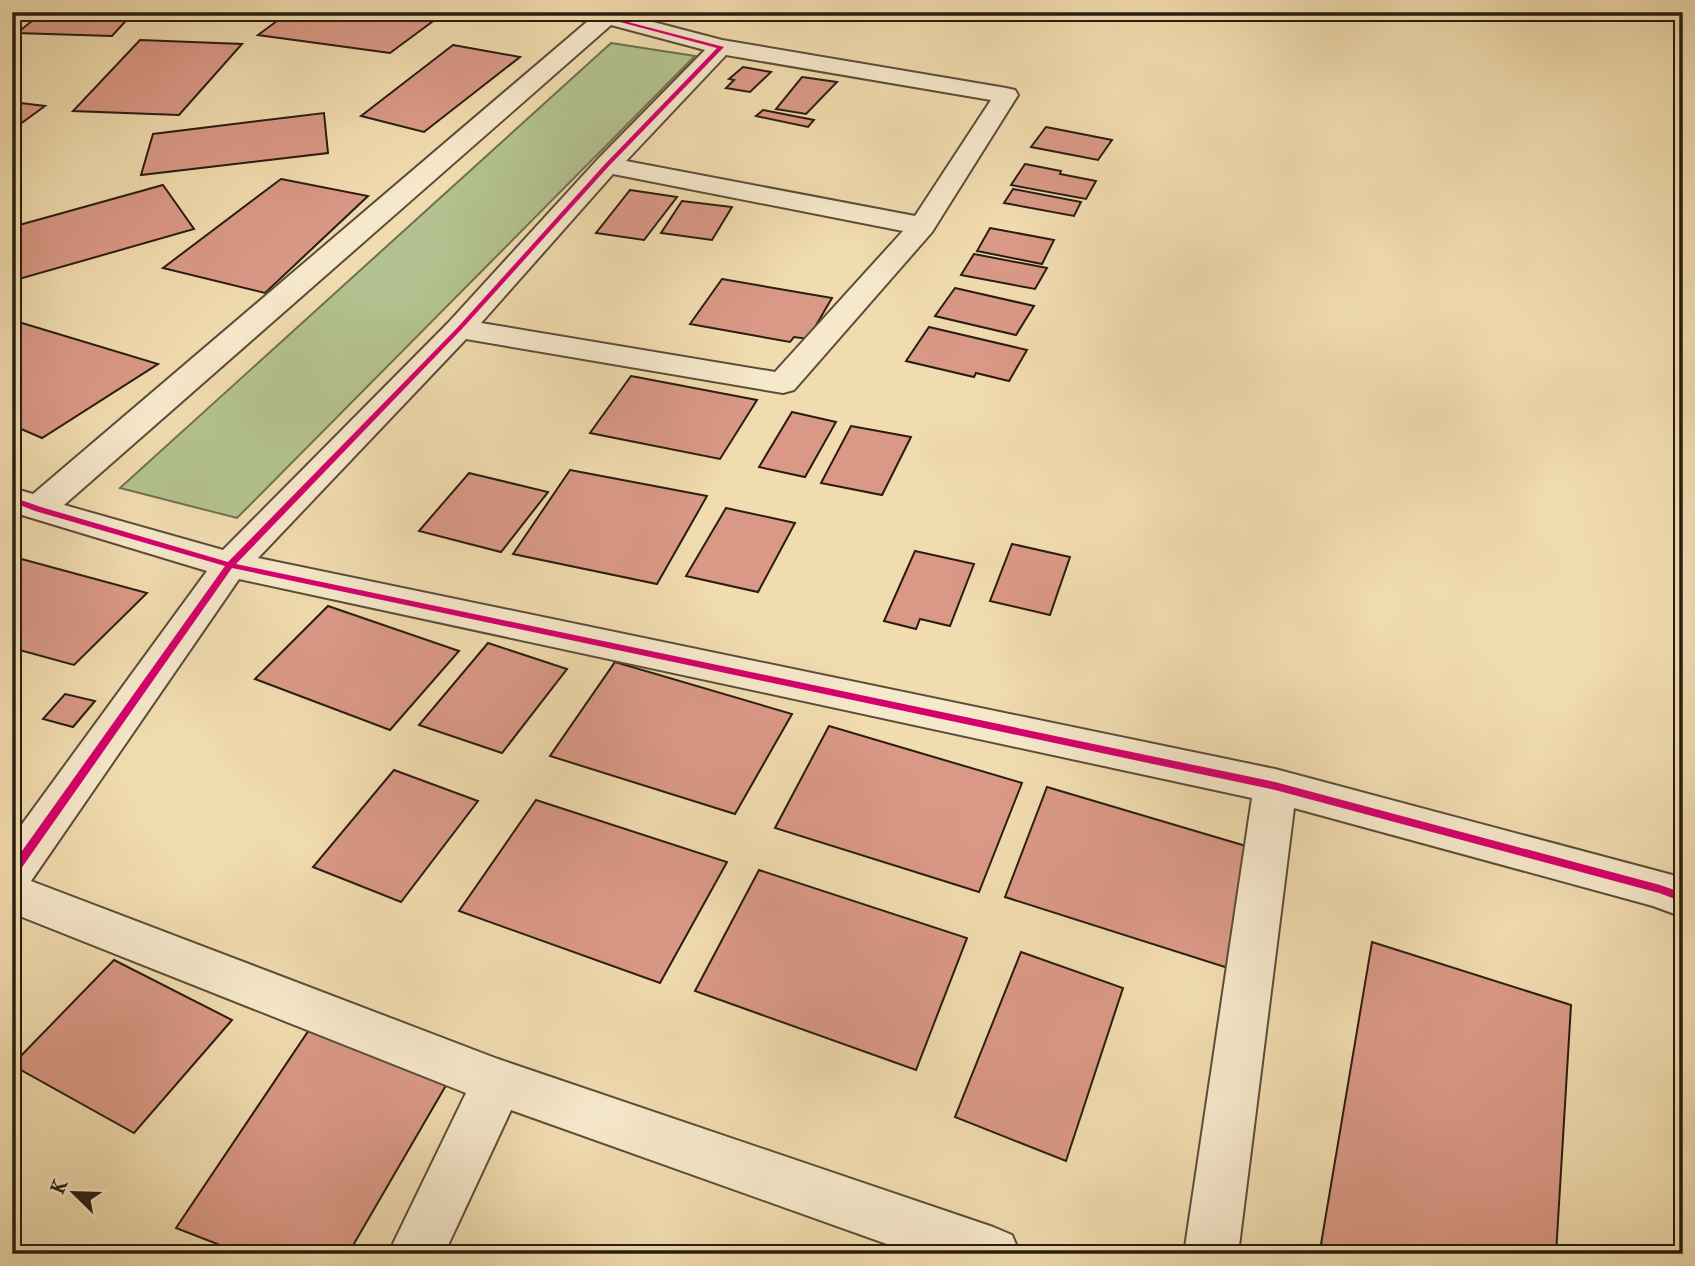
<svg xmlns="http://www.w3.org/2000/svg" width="1695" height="1266" font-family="'IM FELL Double Pica',serif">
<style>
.green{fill:#b3c290;stroke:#6e7050;stroke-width:2}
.building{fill:#da9987;stroke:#291d10;stroke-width:2}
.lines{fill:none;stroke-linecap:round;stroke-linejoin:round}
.minor-casing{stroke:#5b4d38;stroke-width:4}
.minor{fill:#f6e8cb;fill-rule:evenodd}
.cycleway-casing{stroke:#f6e8cb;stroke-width:4}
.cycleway{fill:#d6006c;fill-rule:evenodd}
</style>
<rect width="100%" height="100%" fill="#f1dcaf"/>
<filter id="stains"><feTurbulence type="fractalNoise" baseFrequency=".00286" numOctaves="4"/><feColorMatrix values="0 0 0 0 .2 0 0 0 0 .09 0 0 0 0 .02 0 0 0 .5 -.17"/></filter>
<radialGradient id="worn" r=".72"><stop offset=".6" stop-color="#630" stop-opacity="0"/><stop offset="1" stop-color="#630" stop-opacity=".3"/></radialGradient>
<polygon class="green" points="611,43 695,56 237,518 120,488"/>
<g class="building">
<polygon points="43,12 134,12 112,36 17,33"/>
<polygon points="289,12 402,12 440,16 390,53 258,35"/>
<polygon points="140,40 242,44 179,115 73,111"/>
<polygon points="453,45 520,57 424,132 361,116"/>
<polygon points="743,67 771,72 750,92 726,88 734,80 729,79"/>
<polygon points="802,77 837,82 806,114 776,109"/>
<polygon points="12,102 45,106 12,130"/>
<polygon points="763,110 814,120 808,127 756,116"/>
<polygon points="324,113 328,153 141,175 153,134"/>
<polygon points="1046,127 1112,140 1098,160 1031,147"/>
<polygon points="1025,164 1061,171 1060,174 1096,181 1086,199 1011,185"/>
<polygon points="281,179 368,196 265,293 163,268"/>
<polygon points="163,185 194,229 12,281 12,227"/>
<polygon points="1013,189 1081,202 1074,216 1004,203"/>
<polygon points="630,190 677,197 644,240 596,233"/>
<polygon points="682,201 732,207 712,240 661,233"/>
<polygon points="990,228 1054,240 1042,264 977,251"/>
<polygon points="974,254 1047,268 1035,289 961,275"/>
<polygon points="722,279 832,298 808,339 794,337 790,342 690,324"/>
<polygon points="955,288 1034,306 1016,335 935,316"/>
<polygon points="12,320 158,364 42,438 12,425"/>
<polygon points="929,327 1027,350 1009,381 976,373 974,377 906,361"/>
<polygon points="631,376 757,400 720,459 590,433"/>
<polygon points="792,412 836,422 805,477 759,467"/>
<polygon points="851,426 911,437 882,495 821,483"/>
<polygon points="570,470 707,496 657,584 513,554"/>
<polygon points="469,473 548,492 501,552 419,531"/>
<polygon points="726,508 795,523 758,592 686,576"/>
<polygon points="1012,544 1070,557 1050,615 990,601"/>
<polygon points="915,551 974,564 950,626 920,619 916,629 884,621"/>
<polygon points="14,557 147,593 74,665 12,648"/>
<polygon points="328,606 459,651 390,730 255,679"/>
<polygon points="488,643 567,669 502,753 419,725"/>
<polygon points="615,662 792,714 735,814 550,756"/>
<polygon points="65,694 95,701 73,727 43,719"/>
<polygon points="829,726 1022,783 979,892 775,828"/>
<polygon points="394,770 478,801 401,902 313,867"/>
<polygon points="1047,787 1256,849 1228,968 1005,897"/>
<polygon points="536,800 727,862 660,983 459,911"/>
<polygon points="759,870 967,938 916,1070 695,991"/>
<polygon points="1372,942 1571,1005 1556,1254 1347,1254 1321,1244"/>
<polygon points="1021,952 1123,988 1066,1161 955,1117"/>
<polygon points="114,960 232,1020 134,1133 12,1065"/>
<polygon points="311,1027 452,1075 348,1254 243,1254 176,1228"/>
</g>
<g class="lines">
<defs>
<path id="minor" d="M555,12H615L722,40L1006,88L1015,90L1018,95L932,232L794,390L783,393L466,339L258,558L1275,769L1676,876L1683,878V917L1653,906L1294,808L1238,1254H1184L1252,798L239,579L31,881L498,1059L993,1227L1012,1235L1020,1254H915L511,1110L444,1254H388L466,1093L12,913V838L207,571L12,512V488L33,494L588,21L558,17ZM611,25L705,50L598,159L448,323L223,550L64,505ZM726,55L991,100L915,216L626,161ZM613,174L903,231L775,372L481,323Z"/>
</defs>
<use href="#minor" class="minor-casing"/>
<use href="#minor" class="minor"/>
<defs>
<polygon id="cycleway" points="605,16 724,47 609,166 461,330 236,564 1275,782 1660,885 1683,893 1683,902 1659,893 1275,790 232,568 16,876 12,877 12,865 225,566 35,511 12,502 12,497 41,507 228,562 457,328 605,164 717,48 605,18"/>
</defs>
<use href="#cycleway" class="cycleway-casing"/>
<use href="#cycleway" class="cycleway"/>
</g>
<rect width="1695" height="1266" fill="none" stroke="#f1dcaf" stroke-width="42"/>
<rect x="14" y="14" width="1667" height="1238" fill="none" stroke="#291d10" stroke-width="3.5"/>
<rect x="21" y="21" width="1653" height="1224" fill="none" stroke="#291d10" stroke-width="2"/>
<g transform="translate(74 1193) rotate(293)" stroke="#f6e8cb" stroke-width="5" paint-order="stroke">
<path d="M0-5L12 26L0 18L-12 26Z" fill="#291d10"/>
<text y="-10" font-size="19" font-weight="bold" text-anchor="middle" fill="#291d10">K</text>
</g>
<rect width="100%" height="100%" filter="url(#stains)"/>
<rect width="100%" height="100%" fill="url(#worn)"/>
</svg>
